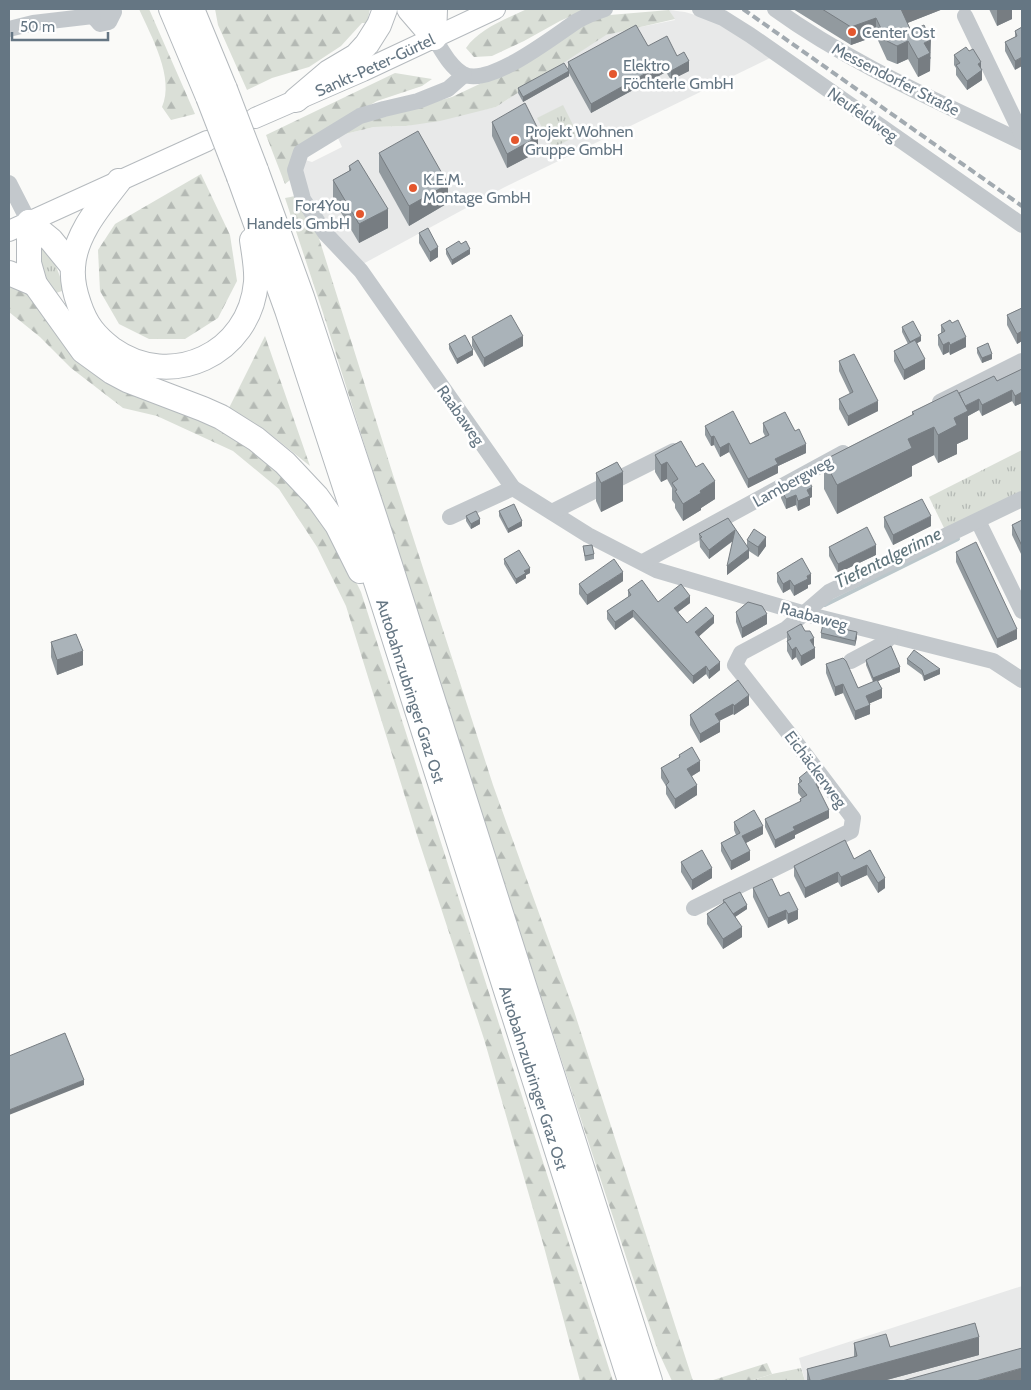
<svg xmlns="http://www.w3.org/2000/svg" width="1031" height="1390" font-family="Cabin,sans-serif">
<style>
.built{fill:#e8e9e9}
.grass{fill:url(#grass-tufts)}
.forest{fill:url(#forest-firs)}
.lines{fill:none;stroke-linecap:round;stroke-linejoin:round}
.stream{stroke:#bbc7cb;stroke-width:4}
.major-casing{stroke:#b5babe;stroke-width:22}
.highway-casing{stroke:#b4b9bd;stroke-width:26}
.minor{stroke:#c3c8cc;stroke-width:16}
.major{stroke:#fff;stroke-width:20}
.highway{stroke:#fff;stroke-width:24}
.rail{stroke:#a2aab0;stroke-width:4;stroke-dasharray:8 4;stroke-linecap:butt}
.highway-bridge-casing{stroke:#b4b9bd;stroke-width:26;stroke-linecap:butt}
.highway-bridge{stroke:#fff;stroke-width:24}
.wall{fill:#929a9f}
.shaded-wall{fill:#777d82}
.building{fill:#aab3b9;stroke:#777d82}
.poi-dot{fill:#e4572e;stroke:#fff;stroke-width:2}
.labels{text-anchor:middle;stroke-width:5;stroke-linejoin:round;paint-order:stroke}
.poi-label{font-size:16px;fill:#657683;stroke:#fff;text-anchor:start}
.street-label{font-size:16px;fill:#657683;stroke:#fff}
.water-label{font-size:18px;font-style:italic;fill:#60757c;stroke:#fff}
</style>
<defs>
<pattern id="grass-tufts" width="24" height="20" patternUnits="userSpaceOnUse" patternTransform="scale(1.25)"><rect width="24" height="20" fill="#dadfd7"/><path d="M3 7l-1-3M5 7V3M7 7l1-3M15 17l-1-3M17 17v-4M19 17l1-3" fill="none" stroke="#b4b9b4"/></pattern>
<pattern id="forest-firs" width="22" height="20" patternUnits="userSpaceOnUse" patternTransform="scale(1.25)"><rect width="22" height="20" fill="#dadfd7"/><path d="M5 1l3.5 6h-7zM16 11l3.5 6h-7z" fill="#b4b9b4"/></pattern>
</defs>
<rect width="100%" height="100%" fill="#fafaf8"/>
<g class="built">
<polygon points="669,10 685,12 702,17 727,27 770,58 503,188 361,265 325,222 303,182 302,159 312,162 342,147 337,136 374,127 406,126 496,107 606,34 675,20"/>
<polygon points="1022,1286 1022,1381 805,1381 799,1358"/>
</g>
<g class="grass">
<polygon points="563,105 578,135 553,148 537,118"/>
<path d="M39,241L53,258L65,290L53,294C44,277 39,261 39,241Z"/>
<polygon points="1022,450 1022,494 945,530 929,497"/>
<polygon points="801,1368 805,1381 750,1381 772,1374"/>
</g>
<g class="forest">
<path d="M139,9H149L195,114L171,120L162,107C175,78 151,36 139,9Z"/>
<polygon points="215,9 370,9 367,23 362,23 341,46 309,67 272,78 247,90 218,25"/>
<path d="M527,9H587L560,21L524,41L492,56L474,57L466,48C479,29 506,19 527,9Z"/>
<polygon points="669,10 675,19 606,35 496,107 440,121 406,126 374,127 337,136 365,115 415,107 452,97 488,80 598,16"/>
<polygon points="395,73 432,79 422,86 377,101 299,146 290,180 285,184 266,135"/>
<polygon points="201,174 230,235 237,281 218,318 185,339 149,339 119,324 100,291 98,250 115,224"/>
<polygon points="296,196 318,235 394,478 493,785 574,1011 693,1381 672,1381 658,1351 631,1272 459,747 325,319 285,198"/>
<polygon points="9,284 29,292 163,406 236,435 285,472 333,535 361,592 613,1381 580,1381 544,1247 484,1039 416,832 346,606 317,547 279,489 233,451 157,416 123,408 71,368 40,337 9,312"/>
<polygon points="265,336 310,466 265,430 229,408"/>
<polygon points="767,1363 772,1374 750,1381 710,1381"/>
</g>
<g class="lines">
<polyline class="stream" points="825,605 958,539"/>
<defs>
<g id="major">
<path id="s1" d="M255,118L363,71L495,9"/>
<polyline points="9,231 207,141"/>
</g>
<g id="highway">
<polyline points="171,9 208,97"/>
<polyline points="192,9 225,89"/>
<polyline points="409,9 434,38"/>
<polyline points="434,38 435,9"/>
<polyline points="296,100 329,72 356,56 367,44 379,25 385,9"/>
<polyline points="256,170 302,297 376,521 650,1381"/>
<path id="s2" d="M239,177L287,310L382,600L630,1381"/>
<path d="M119,181C100,206 75,234 73,267C72,280 75,293 79,304C86,325 95,336 112,349C171,391 250,354 256,282C257,269 254,254 252,240"/>
<polyline points="29,222 29,263 35,284 83,351 112,372 127,380 203,409 221,417 256,439 285,463 317,497 337,525 360,571"/>
<polyline points="29,222 51,240 73,267"/>
<polyline points="9,273 35,284"/>
</g>
</defs>
<use href="#major" class="major-casing"/>
<use href="#highway" class="highway-casing"/>
<g class="minor">
<polyline points="100,9 93,16 100,24 109,22 114,12 109,9"/>
<polyline points="700,9 723,18 750,35 1022,225"/>
<path d="M775,9C851,64 938,101 1022,142"/>
<polyline points="965,16 1022,135"/>
<polyline points="9,29 33,23 93,16"/>
<path d="M434,38C442,50 450,67 463,74C489,88 554,36 577,21C586,16 596,12 605,9"/>
<polyline points="464,75 448,89 418,101 384,109 360,116 301,152 295,170 303,199 325,233 361,271 513,488 588,535 656,570 802,613 993,661 1022,680"/>
<polyline points="9,183 29,222"/>
<polyline points="940,402 1022,361"/>
<polyline points="552,512 674,451"/>
<polyline points="450,517 513,488"/>
<polyline points="978,521 1022,611"/>
<polyline points="643,562 843,453"/>
<polyline points="851,661 883,644 890,637"/>
<polyline points="694,908 851,831 853,818 794,740 735,665 741,653 786,629 829,592 1022,499"/>
</g>
<use href="#major" class="major"/>
<use href="#highway" class="highway"/>
<polyline class="rail" points="743,9 1022,206"/>
<defs>
<g id="highway-bridge">
<polyline points="225,89 256,170"/>
<polyline points="208,97 239,177"/>
</g>
</defs>
<use href="#highway-bridge" class="highway-bridge-casing"/>
<use href="#highway-bridge" class="highway-bridge"/>
</g>
<g class="wall">
<polygon points="793,9 943,9 907,23 911,31 931,58 930,59 930,71 918,77 908,59 897,64 887,60 876,36 851,45"/>
<polygon points="989,9 1012,9 1012,19 997,26"/>
<polygon points="1022,27 1015,70 1005,51 1005,42 1015,37 1015,31"/>
<polygon points="648,46 677,56 689,71 671,80 666,72 591,113 569,73 569,76 523,102 518,93 518,88 568,70 568,62"/>
<polygon points="954,55 981,67 982,80 967,90 956,75 956,68 954,65"/>
<polygon points="492,122 538,144 532,147 532,155 507,168 492,136"/>
<polygon points="379,153 448,203 409,226 379,172"/>
<polygon points="349,166 388,228 359,243 333,199 333,180 349,171"/>
<polygon points="419,233 438,257 430,262 419,243"/>
<polygon points="461,244 470,254 452,265 446,254 446,249"/>
<polygon points="1022,308 1022,341 1017,344 1007,325 1007,315"/>
<polygon points="941,325 966,347 950,355 949,352 943,355 938,345 938,335 941,333"/>
<polygon points="902,327 921,341 917,343 925,369 904,380 894,361 894,351 908,344 902,332"/>
<polygon points="472,337 523,346 484,367 472,346"/>
<polygon points="449,344 473,355 457,364 449,349"/>
<polygon points="977,348 992,359 982,363 977,353"/>
<polygon points="839,361 878,411 848,426 839,409 839,399 850,394 839,371"/>
<polygon points="1022,369 1022,404 1022,403 1015,406 1012,401 982,416 979,410 968,416 968,439 957,444 957,454 938,463 934,455 912,466 912,476 837,514 824,489 824,460 912,415 912,412 959,393 997,381"/>
<polygon points="763,423 806,453 778,466 778,473 748,488 729,452 720,457 714,445 711,446 705,435 705,426 750,444 765,436 763,432"/>
<polygon points="655,455 696,467 715,499 701,508 701,510 683,521 675,508 675,504 672,500 672,488 667,479 661,482 655,472"/>
<polygon points="596,473 623,501 601,512 596,501"/>
<polygon points="781,488 812,497 810,498 810,505 798,511 796,505 786,509 781,498"/>
<polygon points="499,511 522,526 508,533 499,516"/>
<polygon points="466,516 480,524 471,529 466,521"/>
<polygon points="884,517 931,526 893,545 884,527"/>
<polygon points="728,518 747,546 747,540 766,546 758,557 749,551 749,558 727,575 733,541 709,559 700,547 699,534"/>
<polygon points="1022,520 1022,556 1012,535 1012,525"/>
<polygon points="583,546 594,554 594,559 585,561"/>
<polygon points="829,547 876,555 838,573 829,556"/>
<polygon points="956,552 1017,639 997,648 956,562"/>
<polygon points="504,559 530,573 526,575 526,578 516,584 504,564"/>
<polygon points="777,573 811,584 808,585 808,588 794,596 790,589 783,593 777,582"/>
<polygon points="623,581 587,605 579,594 579,584"/>
<polygon points="628,590 658,602 690,603 678,612 687,623 714,623 699,636 720,670 709,679 706,674 693,684 633,617 615,630 607,619 607,611 628,597"/>
<polygon points="736,612 767,624 742,638 736,622"/>
<polygon points="787,632 815,658 801,666 796,657 792,660 787,651"/>
<polygon points="821,633 857,637 855,646 821,638"/>
<polygon points="51,642 83,665 57,675 51,657"/>
<polygon points="907,659 940,674 924,681 922,675 907,664"/>
<polygon points="866,660 900,672 878,681 882,698 870,703 870,714 855,720 843,693 835,696 826,673 826,664 858,688 873,682 866,665"/>
<polygon points="738,680 749,705 734,715 733,714 719,721 720,732 700,743 690,725 690,715"/>
<polygon points="679,755 700,771 692,776 697,795 675,809 666,794 666,786 661,778 661,768 679,758"/>
<polygon points="799,778 819,790 829,818 795,835 795,838 775,848 765,827 765,819 800,802 800,799 802,798 798,793 798,784 799,783"/>
<polygon points="734,822 763,834 746,843 750,860 731,870 721,851 721,843 736,835 734,830"/>
<polygon points="870,850 885,888 878,893 867,875 841,887 838,882 805,898 794,876 794,866 854,859"/>
<polygon points="681,862 712,878 692,890 681,872"/>
<polygon points="753,888 780,896 798,919 788,924 786,919 768,928 753,897"/>
<polygon points="723,900 747,909 735,917 742,937 723,949 707,924 707,914 723,904"/>
<polygon points="854,1343 890,1347 979,1355 883,1381 804,1381 807,1380 807,1369 854,1357"/>
</g>
<g class="shaded-wall">
<polygon points="900,9 943,9 900,26"/>
<polygon points="997,9 1012,9 1012,19 997,26"/>
<polygon points="876,18 876,36 851,45 851,27"/>
<polygon points="931,40 930,71 918,77 918,59 924,43"/>
<polygon points="908,41 908,59 897,64 897,46"/>
<polygon points="1022,57 1022,66 1015,70 1015,61"/>
<polygon points="689,61 689,71 671,80 671,71"/>
<polygon points="666,62 666,72 591,113 591,104"/>
<polygon points="981,62 981,71 982,70 982,80 967,90 967,81 978,64"/>
<polygon points="569,71 569,76 523,102 523,97"/>
<polygon points="538,129 538,144 532,147 532,155 507,168 507,154 531,132"/>
<polygon points="448,184 448,203 409,226 409,206"/>
<polygon points="388,209 388,228 359,243 359,224"/>
<polygon points="438,247 438,257 430,262 430,252"/>
<polygon points="470,249 470,254 452,265 452,260"/>
<polygon points="1022,331 1022,341 1017,344 1017,334"/>
<polygon points="523,336 523,346 484,367 484,358"/>
<polygon points="921,336 921,341 910,347 910,342"/>
<polygon points="966,337 966,347 950,355 950,345"/>
<polygon points="949,342 949,352 943,355 943,345"/>
<polygon points="473,350 473,355 457,364 457,359"/>
<polygon points="992,354 992,359 982,363 982,358"/>
<polygon points="925,359 925,369 904,380 904,370"/>
<polygon points="1012,390 1012,401 982,416 982,405"/>
<polygon points="1022,392 1022,403 1015,406 1015,396"/>
<polygon points="979,399 979,410 968,416 968,439 957,444 957,454 938,463 938,435 962,408"/>
<polygon points="878,401 878,411 848,426 848,416"/>
<polygon points="934,427 934,455 912,466 912,476 837,514 837,485 908,439"/>
<polygon points="714,436 714,445 711,446 711,437"/>
<polygon points="729,443 729,452 720,457 720,448"/>
<polygon points="806,444 806,453 778,466 778,473 748,488 748,479 775,459"/>
<polygon points="667,462 667,479 661,482 661,465"/>
<polygon points="623,472 623,501 601,512 601,483"/>
<polygon points="715,481 715,499 701,508 701,510 683,521 683,504 700,491"/>
<polygon points="812,487 812,497 810,498 810,505 798,511 798,501 807,490"/>
<polygon points="796,495 796,505 786,509 786,499"/>
<polygon points="931,516 931,526 893,545 893,535"/>
<polygon points="480,519 480,524 471,529 471,524"/>
<polygon points="522,521 522,526 508,533 508,529"/>
<polygon points="735,530 735,539 709,559 709,550"/>
<polygon points="766,537 766,546 758,557 758,547"/>
<polygon points="876,545 876,555 838,573 838,564"/>
<polygon points="749,549 749,558 727,575 727,566"/>
<polygon points="530,568 530,573 526,575 526,578 516,584 516,579 524,571"/>
<polygon points="623,572 623,581 587,605 587,595"/>
<polygon points="811,574 811,584 808,585 808,588 794,596 794,586 807,576"/>
<polygon points="790,580 790,589 783,593 783,584"/>
<polygon points="690,596 690,603 674,615 674,608"/>
<polygon points="633,610 633,617 615,630 615,622"/>
<polygon points="767,614 767,624 742,638 742,628"/>
<polygon points="714,616 714,623 695,640 695,632"/>
<polygon points="1017,629 1017,639 997,648 997,639"/>
<polygon points="857,632 857,637 855,646 855,641"/>
<polygon points="814,638 814,647 810,640"/>
<polygon points="796,647 796,657 792,660 792,650"/>
<polygon points="815,648 815,658 801,666 801,656"/>
<polygon points="83,651 83,665 57,675 57,660"/>
<polygon points="720,662 720,670 709,679 709,671"/>
<polygon points="706,666 706,674 693,684 693,676"/>
<polygon points="900,667 900,672 873,683 873,678"/>
<polygon points="940,669 940,674 924,681 924,676"/>
<polygon points="843,684 843,693 835,696 835,687"/>
<polygon points="882,689 882,698 866,705 866,696"/>
<polygon points="749,695 749,705 734,715 734,706"/>
<polygon points="733,704 733,714 715,723 715,714"/>
<polygon points="870,705 870,714 855,720 855,711"/>
<polygon points="720,722 720,732 700,743 700,734"/>
<polygon points="700,761 700,771 687,779 687,769"/>
<polygon points="819,781 819,790 816,784"/>
<polygon points="697,785 697,795 675,809 675,799"/>
<polygon points="829,810 829,818 795,835 795,838 775,848 775,840 793,827"/>
<polygon points="763,826 763,834 742,845 742,836"/>
<polygon points="750,851 750,860 731,870 731,861"/>
<polygon points="867,865 867,875 841,887 841,877"/>
<polygon points="712,868 712,878 692,890 692,880"/>
<polygon points="838,872 838,882 805,898 805,888"/>
<polygon points="885,878 885,888 878,893 878,883"/>
<polygon points="747,905 747,909 732,919 732,914"/>
<polygon points="786,910 786,919 768,928 768,918"/>
<polygon points="798,910 798,919 788,924 788,914"/>
<polygon points="742,927 742,937 723,949 723,939"/>
<polygon points="84,1080 84,1085 9,1115 9,1110"/>
<polygon points="979,1337 979,1355 883,1381 818,1381"/>
<polygon points="1022,1368 1022,1381 976,1381"/>
</g>
<g class="building">
<polygon points="822,9 901,9 911,31 924,25 931,40 924,43 930,53 918,59 908,41 897,46 887,41 876,18 851,27"/>
<polygon points="636,25 648,46 667,36 677,56 684,52 689,61 671,71 666,62 591,104 568,62"/>
<polygon points="1022,27 1022,57 1015,61 1005,42 1017,36 1015,31"/>
<polygon points="966,47 969,51 973,49 981,62 978,64 982,70 967,81 956,65 960,63 954,55"/>
<polygon points="564,63 569,71 523,97 518,88"/>
<polygon points="525,103 538,129 531,132 532,140 507,154 492,122"/>
<polygon points="418,131 448,184 409,206 379,153"/>
<polygon points="358,160 388,209 359,224 333,180 351,170 349,166"/>
<polygon points="428,228 438,247 430,252 419,233"/>
<polygon points="459,241 461,244 466,241 470,249 452,260 446,249"/>
<polygon points="1022,308 1022,331 1017,334 1007,315"/>
<polygon points="511,315 523,336 484,358 472,337"/>
<polygon points="950,320 952,323 958,320 966,337 950,345 949,342 943,345 938,335 945,331 941,325"/>
<polygon points="913,321 921,336 910,342 902,327"/>
<polygon points="465,335 473,350 457,359 449,344"/>
<polygon points="915,340 925,359 904,370 894,351"/>
<polygon points="988,343 992,354 982,358 977,348"/>
<polygon points="854,354 878,401 848,416 839,399 853,392 839,361"/>
<polygon points="1022,369 1022,393 1022,392 1015,396 1012,390 982,405 979,399 965,406 959,393 994,376 997,381"/>
<polygon points="957,390 968,411 954,418 957,425 938,435 934,427 908,439 912,448 837,485 824,460 914,414 912,412"/>
<polygon points="733,411 750,444 769,435 763,423 785,412 795,431 799,429 806,444 775,459 778,464 748,479 729,443 720,448 714,436 711,437 705,426"/>
<polygon points="681,441 696,467 703,463 715,481 700,491 701,493 683,504 675,491 677,490 672,483 678,479 667,462 661,465 655,455"/>
<polygon points="617,462 623,472 601,483 596,473"/>
<polygon points="806,475 812,487 807,490 810,496 798,501 796,495 786,499 781,488"/>
<polygon points="922,499 931,516 893,535 884,517"/>
<polygon points="514,504 522,521 508,529 499,511"/>
<polygon points="476,511 480,519 471,524 466,516"/>
<polygon points="728,518 749,549 727,566 735,530 709,550 700,538 702,537 699,534"/>
<polygon points="1022,520 1022,546 1012,525"/>
<polygon points="867,527 876,545 838,564 829,547"/>
<polygon points="754,529 766,537 758,547 747,540"/>
<polygon points="976,542 1017,629 997,639 956,552"/>
<polygon points="592,545 594,554 585,556 583,546"/>
<polygon points="519,550 530,568 524,571 526,573 516,579 504,559"/>
<polygon points="802,558 811,574 807,576 808,579 794,586 790,580 783,584 777,573"/>
<polygon points="614,559 623,572 587,595 579,584"/>
<polygon points="642,580 658,602 681,584 690,596 674,608 687,623 706,607 714,616 695,632 720,662 709,671 706,666 693,676 633,610 615,622 607,611 631,595 628,590"/>
<polygon points="748,602 762,606 767,614 742,628 736,612"/>
<polygon points="801,624 805,631 810,631 814,638 810,640 815,648 801,656 796,647 792,650 787,641 791,639 787,632"/>
<polygon points="823,624 857,632 855,641 821,633"/>
<polygon points="76,634 83,651 57,660 51,642"/>
<polygon points="891,646 900,667 873,678 866,660"/>
<polygon points="914,650 940,669 924,676 922,670 907,659"/>
<polygon points="843,658 846,661 858,688 877,680 882,689 866,696 870,705 855,711 843,684 835,687 826,664"/>
<polygon points="738,680 749,695 734,706 733,704 715,714 720,722 700,734 690,715"/>
<polygon points="692,747 700,761 687,769 697,785 675,799 666,785 669,782 661,768 680,757 679,755"/>
<polygon points="810,769 819,781 816,784 829,810 793,827 795,830 775,840 765,819 801,801 800,799 807,795 798,784 802,781 799,778"/>
<polygon points="754,810 763,826 742,836 750,851 731,861 721,843 740,833 734,822"/>
<polygon points="845,840 854,859 870,850 885,878 878,883 867,865 841,877 838,872 805,888 794,866"/>
<polygon points="702,850 712,868 692,880 681,862"/>
<polygon points="772,879 780,896 789,892 798,910 788,914 786,910 768,918 753,888"/>
<polygon points="740,892 747,905 733,914 723,900"/>
<polygon points="725,902 742,927 723,939 707,914"/>
<polygon points="65,1033 84,1080 9,1110 9,1056"/>
<polygon points="975,1323 979,1337 818,1381 804,1381 810,1380 807,1369 857,1356 854,1343 886,1334 890,1347"/>
<polygon points="1022,1348 1022,1368 976,1381 902,1381"/>
</g>
<g class="poi-dot">
<circle cx="852" cy="32" r="5"/>
<circle cx="613" cy="74" r="5"/>
<circle cx="515" cy="140" r="5"/>
<circle cx="413" cy="188" r="5"/>
<circle cx="360" cy="214" r="5"/>
</g>
<g class="labels">
<g class="poi-label">
<text x="862" y="38">Center Ost</text>
<text x="623" y="71">Elektro<tspan x="623" dy="18">Föchterle GmbH</tspan></text>
<text x="525" y="137">Projekt Wohnen<tspan x="525" dy="18">Gruppe GmbH</tspan></text>
<text x="423" y="185">K.E.M.<tspan x="423" dy="18">Montage GmbH</tspan></text>
<text x="350" y="211" text-anchor="end">For4You<tspan x="350" dy="18">Handels GmbH</tspan></text>
</g>
<g class="street-label">
<text dy="6" stroke="none"><textPath href="#s1" startOffset="131">Sankt-Peter-Gürtel</textPath></text>
<text transform="translate(896 79) rotate(27)" y="6">Messendorfer Straße</text>
<text transform="translate(863 114) rotate(35)" y="6">Neufeldweg</text>
<text transform="translate(461 415) rotate(55)" y="6">Raabaweg</text>
<text transform="translate(792 481) rotate(-29)" y="6">Lambergweg</text>
<text transform="translate(814 616) rotate(15)" y="6">Raabaweg</text>
<text dy="6" stroke="none"><textPath href="#s2" startOffset="542">Autobahnzubringer Graz Ost</textPath></text>
<text transform="translate(816 769) rotate(53)" y="6">Eichäckerweg</text>
<text dy="6" stroke="none"><textPath href="#s2" startOffset="948">Autobahnzubringer Graz Ost</textPath></text>
</g>
<g class="water-label">
<text transform="translate(888 558) rotate(-26)" y="6">Tiefentalgerinne</text>
</g>
</g>
<rect width="1031" height="1390" fill="none" stroke="#657683" stroke-width="20"/>
<path d="M12 32v8h96v-8" fill="none" stroke="#657683" stroke-width="2.5"/>
<text x="20" y="32" font-size="15" fill="#657683" stroke="#ffffff" stroke-width="4" paint-order="stroke">50 m</text>
</svg>
